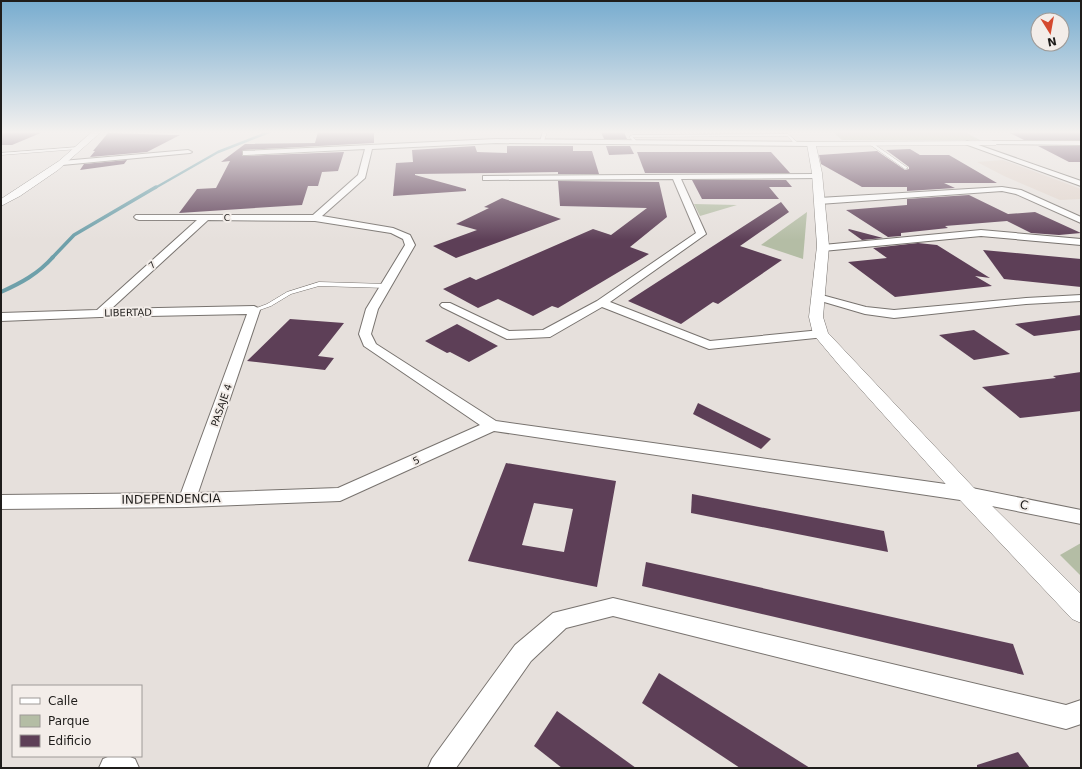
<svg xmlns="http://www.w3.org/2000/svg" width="1082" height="769" font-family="'DejaVu Sans',sans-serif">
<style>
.built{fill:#e0d3cb}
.green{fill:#b4bda5}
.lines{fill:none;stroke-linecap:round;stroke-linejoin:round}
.stream-far2{stroke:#6ea0aa;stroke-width:2.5}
.stream-far1{stroke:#6ea0aa;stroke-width:3.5}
.stream{stroke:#6ea0aa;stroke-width:4}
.building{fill:#5d3f57;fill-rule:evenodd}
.service-casing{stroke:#78736f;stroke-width:1}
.minor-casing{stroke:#78736f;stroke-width:2}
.tertiary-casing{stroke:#78736f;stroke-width:1}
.service{fill:#fff;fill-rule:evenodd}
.minor{fill:#fff;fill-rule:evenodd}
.tertiary{fill:#fff;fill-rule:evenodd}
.labels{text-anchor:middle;stroke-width:4;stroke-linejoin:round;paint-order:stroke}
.far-street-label{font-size:9px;fill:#1f1d1b;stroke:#f3ede9}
.street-label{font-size:10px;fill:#1f1d1b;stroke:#f3ede9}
.near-street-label{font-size:12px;fill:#1f1d1b;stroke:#f3ede9}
</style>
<rect width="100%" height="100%" fill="#e6e0dc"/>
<polygon class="built" points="1003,160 1081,189 1081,199 1060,200 1004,176 977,162"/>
<g class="green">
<polygon points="833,132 965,132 980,140 842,140"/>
<polygon points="694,204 737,205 700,216"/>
<polygon points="807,212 803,259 761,245"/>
<polygon points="1081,543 1081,576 1060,555"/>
</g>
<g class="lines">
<polyline class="stream-far2" points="155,188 218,152 269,132"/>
<polyline class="stream-far1" points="52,258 74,235 156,187"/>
<path class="stream" d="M1,292C21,283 38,274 53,257"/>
</g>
<g class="building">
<polygon points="1,132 43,132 12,145 1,145"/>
<polygon points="318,132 374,132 374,143 243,150 242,155 243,156 344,152 338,171 322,172 318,186 308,186 302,205 179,213 197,189 216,188 230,161 221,162 245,144 315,143"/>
<polygon points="601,132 624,132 627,139 604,139"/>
<polygon points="1013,132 1081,132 1081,140 1024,140 1010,133 1014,133"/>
<polygon points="108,133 175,135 180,135 147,152 90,157 95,151 93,151"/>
<polygon points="475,146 477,152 507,153 507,146 573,146 573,151 592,151 599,174 558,174 558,172 415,174 415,175 466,189 466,191 393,196 396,163 413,162 412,150"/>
<polygon points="606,146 630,146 634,154 609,155"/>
<polygon points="1038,146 1081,146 1081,162 1069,162"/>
<polygon points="910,149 920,155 949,155 997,183 944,183 955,188 907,191 907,187 862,187 821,164 819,155 877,151 905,170 909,169 909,167 886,150"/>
<polygon points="637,152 771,152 790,173 645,173"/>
<polygon points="127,160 124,164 80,170 84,164"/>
<polygon points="692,180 786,180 792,187 769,187 779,199 702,199"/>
<polygon points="558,181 659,182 667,217 630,247 649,254 558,308 552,306 533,316 498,299 478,308 443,289 470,277 476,280 593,229 611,235 647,208 560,206"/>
<polygon points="969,195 1008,214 1035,212 1081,233 1059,235 1031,233 1007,221 945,226 948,228 901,233 901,236 888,237 846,210 907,205 907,199"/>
<polygon points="502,198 561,219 456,258 433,246 477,230 456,224 489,208 484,207"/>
<polygon points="781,202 789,212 740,246 782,260 718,304 713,302 681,324 628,301"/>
<polygon points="849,229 883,238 862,240 848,230"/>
<polygon points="918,243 937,245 990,278 975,276 992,286 895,297 848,262 887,258 873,248"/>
<polygon points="983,250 1081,259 1081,287 1004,279"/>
<polygon points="1081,315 1081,330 1034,336 1015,324"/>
<polygon points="290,319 344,323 318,356 334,358 325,370 247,361"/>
<polygon points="457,324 498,346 469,362 450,352 447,353 425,341"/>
<polygon points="974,330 1010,354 974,360 939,335"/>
<polygon points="1081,372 1081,411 1020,418 982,387 1056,378 1053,376"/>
<polygon points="698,403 771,439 761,449 693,414"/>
<path d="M506,463L616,481L597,587L468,561ZM534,503L573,509L564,552L522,545Z"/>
<polygon points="692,494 884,531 888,552 691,513"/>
<polygon points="646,562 1013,644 1024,675 642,586"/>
<polygon points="659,673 810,768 740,768 642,703"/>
<polygon points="557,711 636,768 562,768 534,746"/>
<polygon points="1018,752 1030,768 977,768 977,765"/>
</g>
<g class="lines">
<defs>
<g id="service">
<polygon points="543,132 547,132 544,141 542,142 540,141"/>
<polygon points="788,134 798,143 798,145 796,145 787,136 633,137 638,143 636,144 629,137 632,135"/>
<polygon points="869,142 871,142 908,168 905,169 869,144"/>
<polygon points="79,147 78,149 1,155 1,153"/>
<polygon points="319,282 387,284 390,286 387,288 319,286 291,294 271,306 254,312 251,310 267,304 287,292"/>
</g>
<g id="minor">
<path d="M496,139L811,142L814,144L811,146L496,143L372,149L365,178L322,216L393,228L410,235L415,245L378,309L371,334L376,344L496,421L967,487L1081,510V524L967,501L494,431L340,501L187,507L1,509V495L181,493L247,314L100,317L1,321V313L97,310L197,220H139L136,219L134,217L136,215H313L358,175L365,149L246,155H243V151ZM208,220L315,221L391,233L403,239L405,245L366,309L359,334L364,346L480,425L338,488L198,493L260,310L258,308L254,306L111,309Z"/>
<polygon points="967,141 1081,181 1081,186 965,144 964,143"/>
<polygon points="993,141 1081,141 1081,145 991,144 990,143"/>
<polygon points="188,150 192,152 190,153 62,165 58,163 62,161"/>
<polygon points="817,174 821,176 820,178 681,179 706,234 610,302 710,341 821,330 825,331 827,334 825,337 709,349 602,307 550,337 507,339 442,307 440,305 442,303 450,303 509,331 543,330 597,301 696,233 673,179 486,180 483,180 483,176"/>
<polygon points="1002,187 1021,190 1081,217 1081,223 1016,194 1002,191 819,204 815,201 819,198"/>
<polygon points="981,230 1081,239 1081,245 981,236 823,251 818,248 823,245"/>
<polygon points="818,294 866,307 894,310 1026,298 1081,295 1081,301 1026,304 894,318 865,314 814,299 812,297 814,295"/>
<polygon points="613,598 1066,705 1081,700 1081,724 1066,729 613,616 566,628 531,661 456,768 428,768 432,759 515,645 553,613"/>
<polygon points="110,756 128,756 135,759 139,768 99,768 103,759"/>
</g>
<g id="tertiary">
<polygon points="92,132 101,132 58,170 20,196 1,206 1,199 59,161"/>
<polygon points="993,141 996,141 997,143 996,145 816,146 822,173 829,246 823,317 828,333 974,488 1081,594 1081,623 1072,619 960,500 839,365 813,334 809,317 817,246 812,173 807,144 808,142"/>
</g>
</defs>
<use href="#service" class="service-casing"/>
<use href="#minor" class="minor-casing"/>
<use href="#tertiary" class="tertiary-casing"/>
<use href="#service" class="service"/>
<use href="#minor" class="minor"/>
<use href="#tertiary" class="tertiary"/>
</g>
<linearGradient id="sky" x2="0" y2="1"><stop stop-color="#77accf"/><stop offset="0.55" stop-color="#f4f1ef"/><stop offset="1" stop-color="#f4f1ef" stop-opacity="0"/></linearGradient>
<rect width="1082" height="240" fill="url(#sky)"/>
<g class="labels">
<g class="far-street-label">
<text x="227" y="221">C</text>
<text transform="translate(152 265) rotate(-42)" y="3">7</text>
</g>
<g class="street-label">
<text transform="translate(128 312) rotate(-1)" y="4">LIBERTAD</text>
<text transform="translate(221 405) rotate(-71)" y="4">PASAJE 4</text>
<text transform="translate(416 460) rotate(-24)" y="4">5</text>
</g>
<g class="near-street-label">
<text transform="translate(171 499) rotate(-1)" y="4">INDEPENDENCIA</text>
<text transform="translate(1024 505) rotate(11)" y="4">C</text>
</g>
</g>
<rect width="1082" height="769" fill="none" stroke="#1f1d1b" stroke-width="4"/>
<rect x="12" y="685" width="130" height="72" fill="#f3ede9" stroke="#9e9a97"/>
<rect x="20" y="698" width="20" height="6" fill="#ffffff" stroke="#9e9a97"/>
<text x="48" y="705" font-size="12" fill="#1f1d1b">Calle</text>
<rect x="20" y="715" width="20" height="12" fill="#b4bda5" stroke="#9e9a97"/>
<text x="48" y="725" font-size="12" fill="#1f1d1b">Parque</text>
<rect x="20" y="735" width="20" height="12" fill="#5d3f57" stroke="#9e9a97"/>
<text x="48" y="745" font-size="12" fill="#1f1d1b">Edificio</text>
<g transform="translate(1050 32) rotate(169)"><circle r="19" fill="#f3ede9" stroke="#9e9a97"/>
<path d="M0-3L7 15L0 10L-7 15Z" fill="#d4492f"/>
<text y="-6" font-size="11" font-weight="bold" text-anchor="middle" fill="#1f1d1b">N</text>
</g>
</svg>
